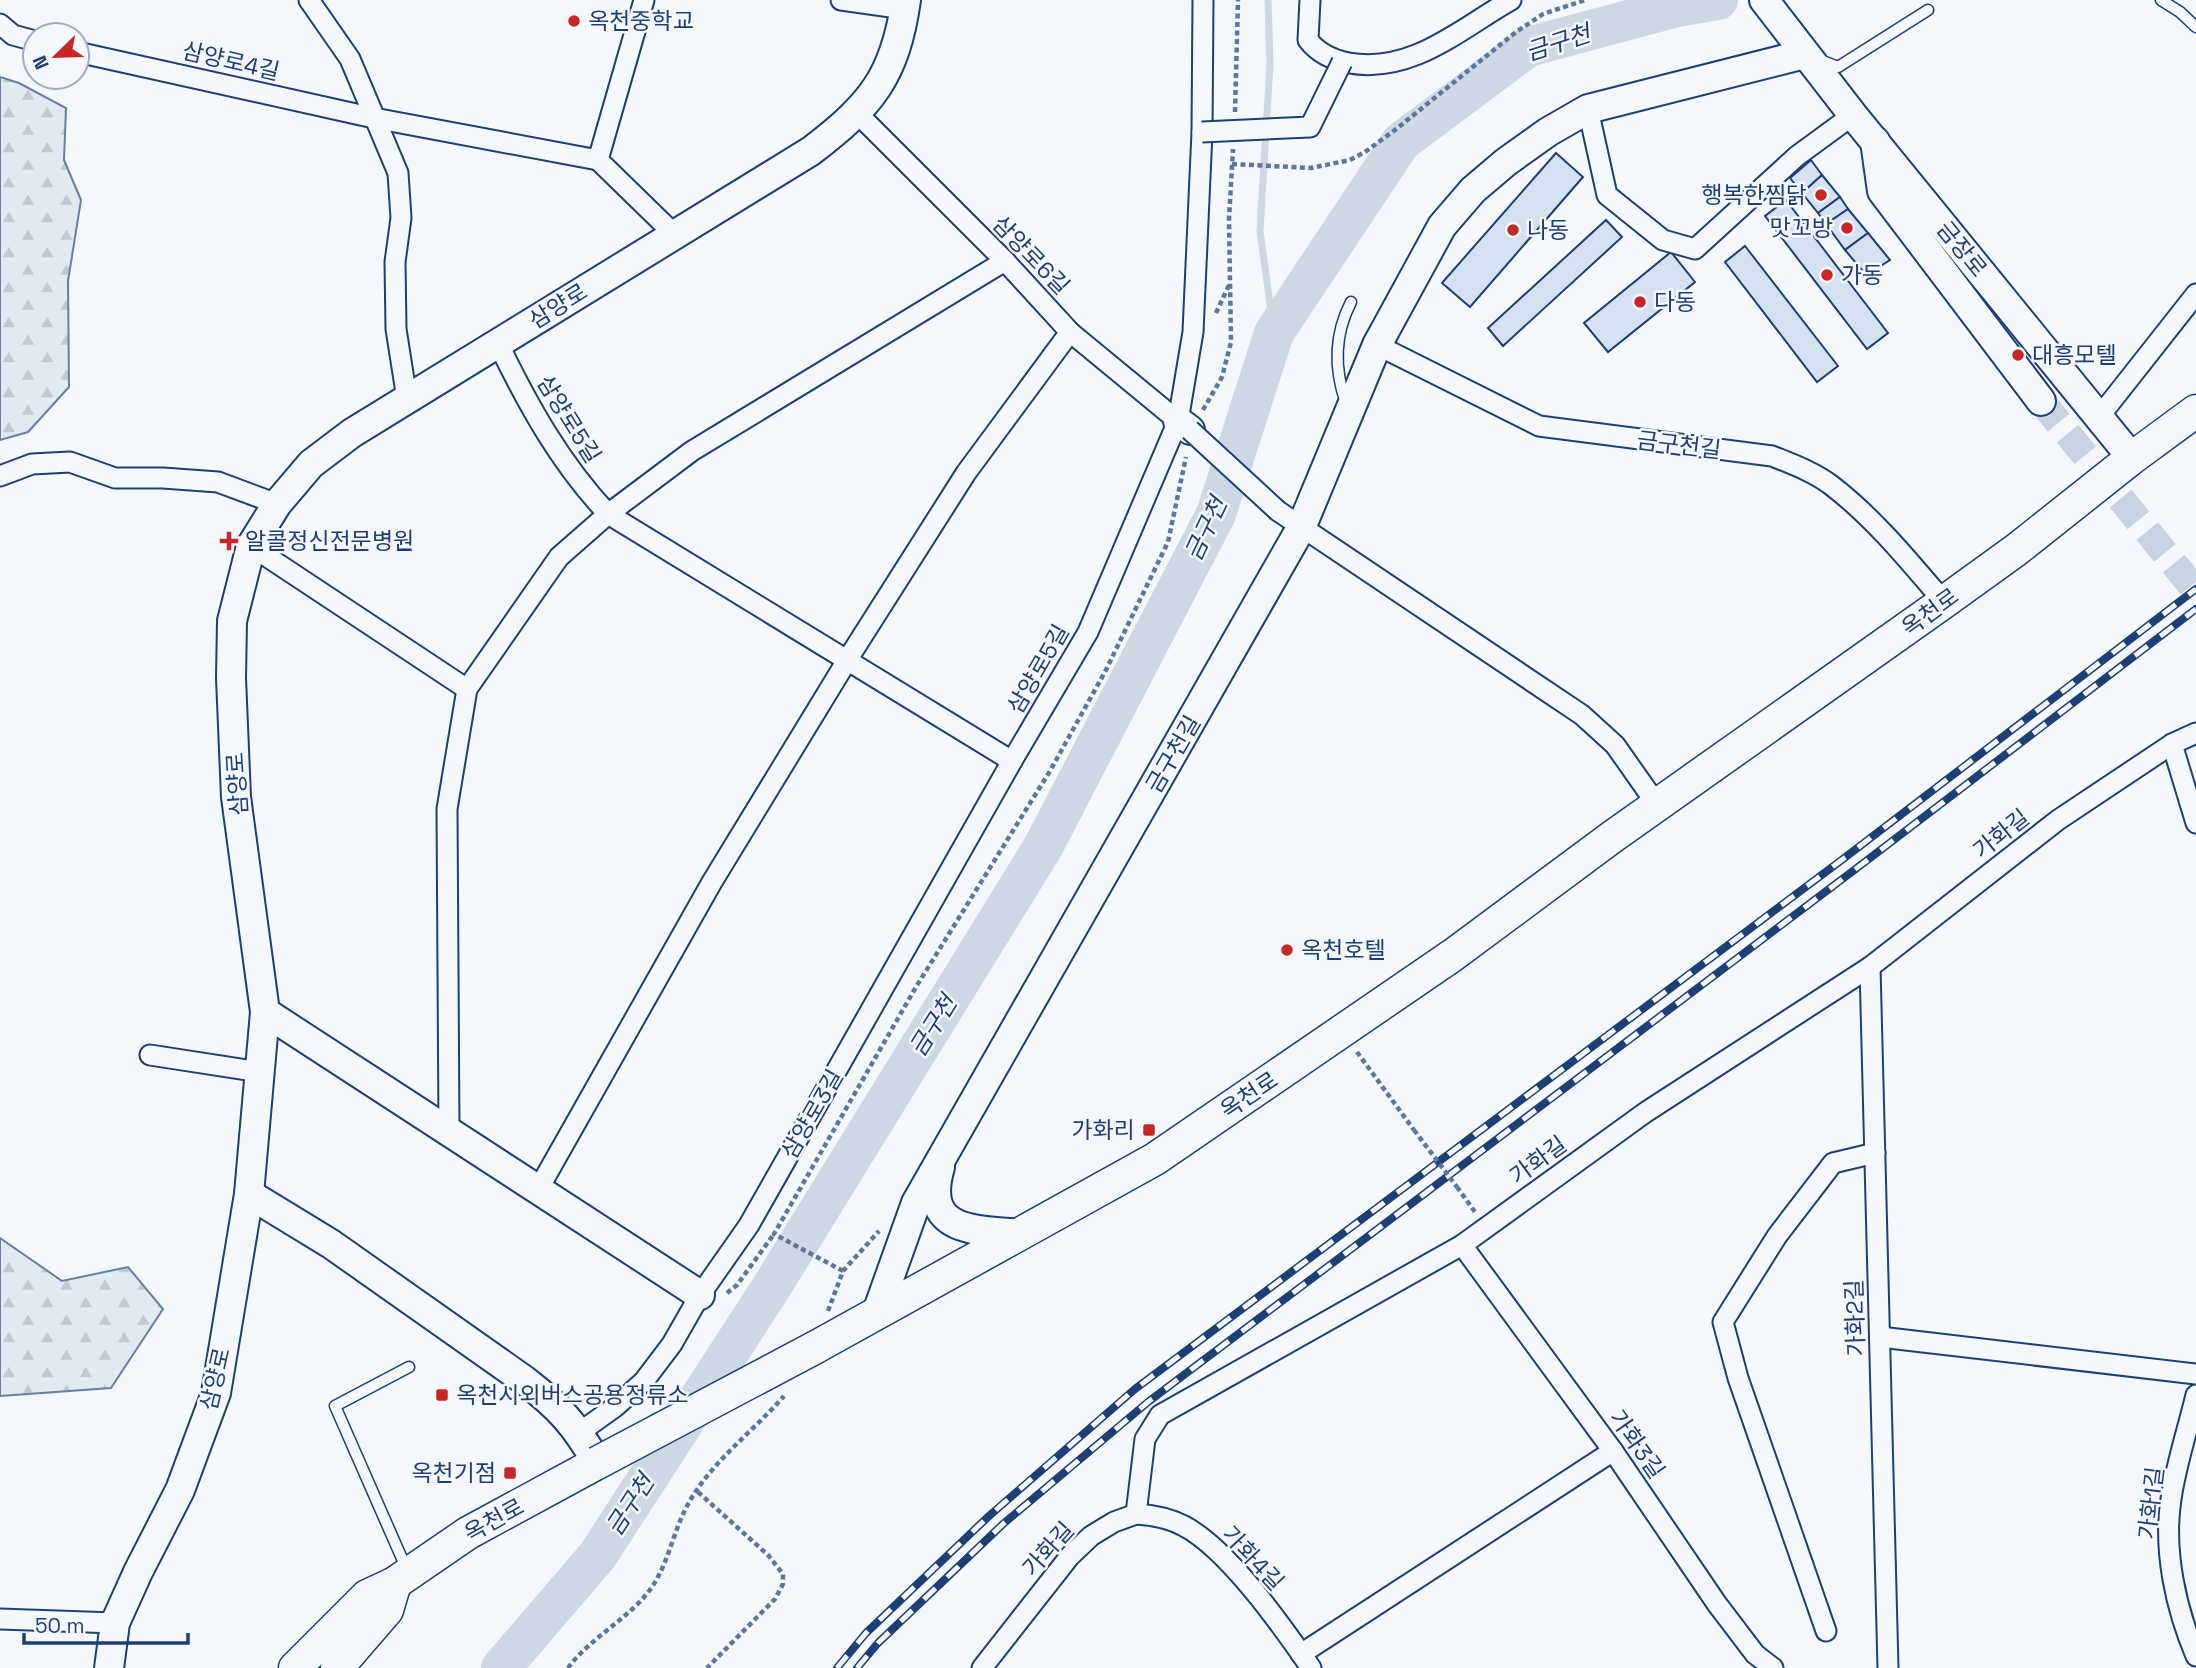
<svg xmlns="http://www.w3.org/2000/svg" width="2196" height="1668" font-family="'Space Grotesk','Noto Sans KR',sans-serif">
<style>
.forest{fill:url(#forest-firs);stroke:#687fa3;stroke-width:2}
.lines{fill:none;stroke-linecap:round;stroke-linejoin:round}
.stream{stroke:#cfd7e4;stroke-width:7}
.river{stroke:#cfd7e4;stroke-width:40}
.building{fill:#d5e0f0;stroke:#1d3f73;stroke-width:2}
.secondary-tunnel{stroke:#c9d2e0;stroke-width:28;stroke-dasharray:28 14;stroke-linecap:butt}
.lane-casing{stroke:#1d3f73;stroke-width:13}
.street-casing{stroke:#1d3f73;stroke-width:23}
.secondary-casing{stroke:#1d3f73;stroke-width:32}
.primary-casing{stroke:#1d3f73;stroke-width:35}
.path{stroke:#5e769c;stroke-width:4.5;stroke-dasharray:5 3.5;stroke-linecap:butt}
.lane{stroke:#f4f7fb;stroke-width:10}
.street{stroke:#f4f7fb;stroke-width:19}
.secondary{stroke:#f4f7fb;stroke-width:28}
.primary{stroke:#f4f7fb;stroke-width:32}
.rail-casing{stroke:#1d3f73;stroke-width:8}
.rail{stroke:#f4f7fb;stroke-width:5;stroke-dasharray:16;stroke-linecap:butt}
.street-bridge-casing{stroke:#1d3f73;stroke-width:23;stroke-linecap:butt}
.primary-bridge-casing{stroke:#1d3f73;stroke-width:35;stroke-linecap:butt}
.path-bridge{stroke:#5e769c;stroke-width:4.5;stroke-dasharray:5 3.5;stroke-linecap:butt}
.street-bridge{stroke:#f4f7fb;stroke-width:19}
.primary-bridge{stroke:#f4f7fb;stroke-width:32}
.poi-dot{fill:#c62828;stroke:#f4f7fb;stroke-width:2.5}
.labels{text-anchor:middle;stroke-width:5;stroke-linejoin:round;paint-order:stroke}
.poi-label{font-size:23px;fill:#1d3f73;stroke:#f4f7fb;text-anchor:start}
.street-label{font-size:23px;fill:#1d3f73;stroke:#f4f7fb}
.water-label{font-size:24px;font-style:italic;fill:#1d3f73;stroke:#f4f7fb}
</style>
<defs>
<pattern id="forest-firs" width="22" height="20" patternUnits="userSpaceOnUse" patternTransform="scale(1.75)"><rect width="22" height="20" fill="#e3e9f0"/><path d="M5 1l3.5 6h-7zM16 11l3.5 6h-7z" fill="#c2c9d1"/></pattern>
</defs>
<rect width="100%" height="100%" fill="#f4f7fb"/>
<g class="forest">
<polygon points="0,77 19,83 66,108 64,160 81,200 68,281 69,387 28,432 0,440"/>
<polygon points="0,1238 62,1281 128,1267 163,1309 111,1388 0,1396"/>
</g>
<g class="lines">
<polyline class="stream" points="1268,0 1270,64 1260,231 1274,333"/>
<polyline class="river" points="501,1668 598,1555 774,1283 1043,847 1216,514 1274,333 1401,142 1528,47 1677,7 1718,0"/>
</g>
<g class="building">
<polygon points="1556,153 1583,177 1470,307 1442,283"/>
<polygon points="1811,160 1822,175 1802,193 1790,178"/>
<polygon points="1822,175 1840,197 1818,213 1802,193"/>
<polygon points="1840,197 1848,209 1826,224 1818,213"/>
<polygon points="1786,200 1888,333 1867,349 1765,216"/>
<polygon points="1848,209 1868,233 1845,250 1826,224"/>
<polygon points="1606,220 1622,237 1503,346 1488,328"/>
<polygon points="1868,233 1890,260 1866,275 1845,250"/>
<polygon points="1745,246 1838,366 1817,382 1725,262"/>
<polygon points="1671,252 1695,282 1608,352 1584,323"/>
</g>
<g class="lines">
<polyline class="secondary-tunnel" points="2041,401 2196,591"/>
<defs>
<g id="lane">
<polyline points="2161,0 2180,12 2196,27"/>
<polyline points="1820,60 1838,67 1928,10"/>
<path d="M1346,403C1334,369 1334,335 1351,302"/>
<polyline points="407,1570 335,1406 409,1367"/>
</g>
<g id="street">
<polyline points="309,0 350,59 398,173 401,218 395,262 396,329 407,399"/>
<polyline points="841,0 905,9"/>
<path d="M1310,0L1308,40C1318,53 1333,60 1349,63C1412,74 1460,29 1511,0"/>
<polyline points="0,24 13,35 35,41"/>
<polyline points="77,52 374,118 598,160 644,0"/>
<polyline points="1588,109 1607,195 1663,240 1695,249 1797,156 1853,115"/>
<polyline points="857,113 1005,261 1070,332 1178,421"/>
<polyline points="598,160 675,235"/>
<path d="M498,343C528,405 560,463 608,514L1012,761"/>
<path d="M1377,345L1539,426L1772,456C1792,464 1814,472 1831,485C1874,518 1909,561 1944,602"/>
<polyline points="2099,417 2196,294"/>
<polyline points="0,476 32,464 70,462 115,478 163,478 218,482 277,504"/>
<polyline points="1278,511 1582,715 1615,745 1658,806"/>
<polyline points="251,546 467,689"/>
<polyline points="2172,744 2196,823"/>
<polyline points="1870,967 1888,1668"/>
<polyline points="150,1055 260,1072"/>
<polyline points="449,1130 447,809 467,689 559,557 608,514 692,451 1005,261"/>
<polyline points="539,1188 712,882 851,654 966,473 1070,332"/>
<polyline points="1462,1245 1613,1451 1717,1604 1755,1654 1773,1668"/>
<polyline points="1880,1337 2196,1374"/>
<path d="M2196,1395C2188,1429 2176,1464 2171,1499C2163,1551 2176,1609 2196,1656"/>
<polyline points="580,1432 615,1407 644,1381 672,1344 700,1295 749,1225 1012,761 1088,632 1178,421 1193,332 1202,132 1203,0"/>
<path d="M1136,1514C1153,1515 1169,1518 1184,1526C1228,1549 1282,1626 1311,1668"/>
<polyline points="0,1619 115,1623"/>
<polyline points="1826,1631 1738,1378 1723,1322 1777,1236 1833,1163 1875,1153"/>
<polyline points="1301,1654 1613,1451"/>
<polyline points="982,1668 1070,1556 1091,1536 1114,1522 1136,1514 1145,1439 1160,1415 1462,1245 1646,1112 1870,967 2058,820 2172,744 2196,733"/>
</g>
<g id="secondary">
<polyline points="1764,0 1853,115 2132,458"/>
<polyline points="1875,141 1882,191 2041,401"/>
<polyline points="1178,421 1190,430"/>
<polyline points="265,1012 700,1295"/>
<path d="M940,1167C921,1233 975,1230 1022,1234"/>
<path d="M249,1194L331,1244L524,1380C559,1407 575,1424 597,1463"/>
<polyline points="876,1315 916,1203 1301,528 1377,345 1442,226 1473,190 1506,162 1548,132 1588,109 1805,54"/>
<path d="M109,1668L115,1623L138,1572L180,1490L216,1393L249,1194L265,1012L236,797L231,678L232,621L251,546L277,504L311,464L352,433L811,151C871,105 895,77 906,0"/>
</g>
<g id="primary">
<polyline points="816,1347 1155,1159 1453,955 1612,837 1944,602 2016,550 2132,458 2196,411"/>
<polyline points="295,1668 367,1596 395,1583 468,1533 597,1463"/>
<polyline points="337,1668 387,1610 395,1583"/>
</g>
</defs>
<use href="#lane" class="lane-casing"/>
<use href="#street" class="street-casing"/>
<use href="#secondary" class="secondary-casing"/>
<use href="#primary" class="primary-casing"/>
<g class="path">
<polyline points="1235,112 1238,0"/>
<polyline points="1232,164 1311,168 1350,160 1365,152 1395,130 1516,32 1543,14 1585,0"/>
<polyline points="1216,313 1230,283"/>
<polyline points="1203,410 1222,377 1231,342 1229,219 1233,149"/>
<polyline points="1357,1052 1414,1130"/>
<polyline points="1457,1187 1475,1212"/>
<polyline points="843,1271 774,1234 916,987 1050,771 1106,670 1168,542 1186,457"/>
<polyline points="727,1293 737,1285 774,1234"/>
<polyline points="828,1311 843,1271 879,1231"/>
<polyline points="698,1492 768,1555 783,1574 783,1584 775,1599 707,1668"/>
<path d="M568,1668C590,1638 628,1619 649,1591C668,1566 672,1535 686,1508C709,1463 752,1433 784,1396"/>
</g>
<use href="#lane" class="lane"/>
<use href="#street" class="street"/>
<use href="#secondary" class="secondary"/>
<use href="#primary" class="primary"/>
<defs>
<g id="rail">
<polyline points="837,1668 866,1633 989,1516 1135,1389 1843,859 2196,589"/>
<polyline points="857,1668 878,1643 1003,1524 1148,1402 1853,871 2196,609"/>
</g>
</defs>
<use href="#rail" class="rail-casing"/>
<use href="#rail" class="rail"/>
<defs>
<g id="street-bridge">
<polyline points="1202,132 1310,127 1342,62"/>
<polyline points="1190,430 1278,511"/>
</g>
<polyline id="primary-bridge" points="597,1463 816,1347"/>
</defs>
<use href="#street-bridge" class="street-bridge-casing"/>
<use href="#primary-bridge" class="primary-bridge-casing"/>
<polyline class="path-bridge" points="1414,1130 1457,1187"/>
<use href="#street-bridge" class="street-bridge"/>
<use href="#primary-bridge" class="primary-bridge"/>
</g>
<g class="poi-dot">
<circle cx="574" cy="21" r="7"/>
<circle cx="1821" cy="195" r="7"/>
<circle cx="1847" cy="228" r="7"/>
<circle cx="1513" cy="230" r="7"/>
<circle cx="1827" cy="275" r="7"/>
<circle cx="1640" cy="302" r="7"/>
<circle cx="2018" cy="355" r="7"/>
<path d="M225.5 530.5h7v7h7v7h-7v7h-7v-7h-7v-7h7z"/>
<circle cx="1287" cy="950" r="7"/>
<rect x="1142" y="1123" width="14" height="14" rx="3.5"/>
<rect x="435" y="1388" width="14" height="14" rx="3.5"/>
<rect x="503" y="1466" width="14" height="14" rx="3.5"/>
</g>
<g class="labels">
<g class="poi-label">
<text x="588" y="29">옥천중학교</text>
<text x="1807" y="203" text-anchor="end">행복한찜닭</text>
<text x="1833" y="236" text-anchor="end">맛꼬방</text>
<text x="1527" y="238">나동</text>
<text x="1841" y="283">가동</text>
<text x="1654" y="310">다동</text>
<text x="2032" y="363">대흥모텔</text>
<text x="245" y="549">알콜정신전문병원</text>
<text x="1301" y="958">옥천호텔</text>
<text x="1135" y="1138" text-anchor="end">가화리</text>
<text x="456" y="1403">옥천시외버스공용정류소</text>
<text x="496" y="1481" text-anchor="end">옥천기점</text>
</g>
<g class="street-label">
<text transform="translate(231 61) rotate(13)" y="8">삼양로4길</text>
<text transform="translate(1962 249) rotate(51)" y="8">금장로</text>
<text transform="translate(1031 255) rotate(46)" y="8">삼양로6길</text>
<text transform="translate(558 306) rotate(-32)" y="8">삼양로</text>
<text transform="translate(569 419) rotate(58)" y="8">삼양로5길</text>
<text transform="translate(1679 445) rotate(7)" y="8">금구천길</text>
<text transform="translate(1930 612) rotate(-36)" y="8">옥천로</text>
<text transform="translate(1038 669) rotate(-60)" y="8">삼양로5길</text>
<text transform="translate(1173 754) rotate(-60)" y="8">금구천길</text>
<text transform="translate(237 784) rotate(-94)" y="8">삼양로</text>
<text transform="translate(2001 834) rotate(-38)" y="8">가화길</text>
<text transform="translate(1249 1095) rotate(-34)" y="8">옥천로</text>
<text transform="translate(812 1114) rotate(-60)" y="8">삼양로3길</text>
<text transform="translate(1538 1160) rotate(-36)" y="8">가화길</text>
<text transform="translate(1855 1318) rotate(-92)" y="8">가화2길</text>
<text transform="translate(215 1379) rotate(-77)" y="8">삼양로</text>
<text transform="translate(1637 1444) rotate(55)" y="8">가화3길</text>
<text transform="translate(2151 1503) rotate(-83)" y="8">가화1길</text>
<text transform="translate(494 1520) rotate(-29)" y="8">옥천로</text>
<text transform="translate(1048 1549) rotate(-48)" y="8">가화길</text>
<text transform="translate(1253 1558) rotate(47)" y="8">가화4길</text>
</g>
<g class="water-label">
<text transform="translate(1558 43) rotate(-18)" y="8">금구천</text>
<text transform="translate(1206 529) rotate(-65)" y="8">금구천</text>
<text transform="translate(933 1026) rotate(-58)" y="8">금구천</text>
<text transform="translate(630 1505) rotate(-57)" y="8">금구천</text>
</g>
</g>
<g transform="translate(56 56) rotate(247)"><circle r="33" fill="#f4f7fb" stroke="#9eadc5" stroke-width="2"/>
<path d="M0-5L12 26L0 18L-12 26Z" fill="#c62828"/>
<text y="-10" font-size="19" font-weight="bold" text-anchor="middle" fill="#1d3f73">N</text>
</g>
<path d="M24 1633v10h164v-10" fill="none" stroke="#1d3f73" stroke-width="3.5"/>
<text x="35" y="1633" font-size="21" fill="#1d3f73" stroke="#f4f7fb" stroke-width="5" paint-order="stroke">50 m</text>
</svg>
